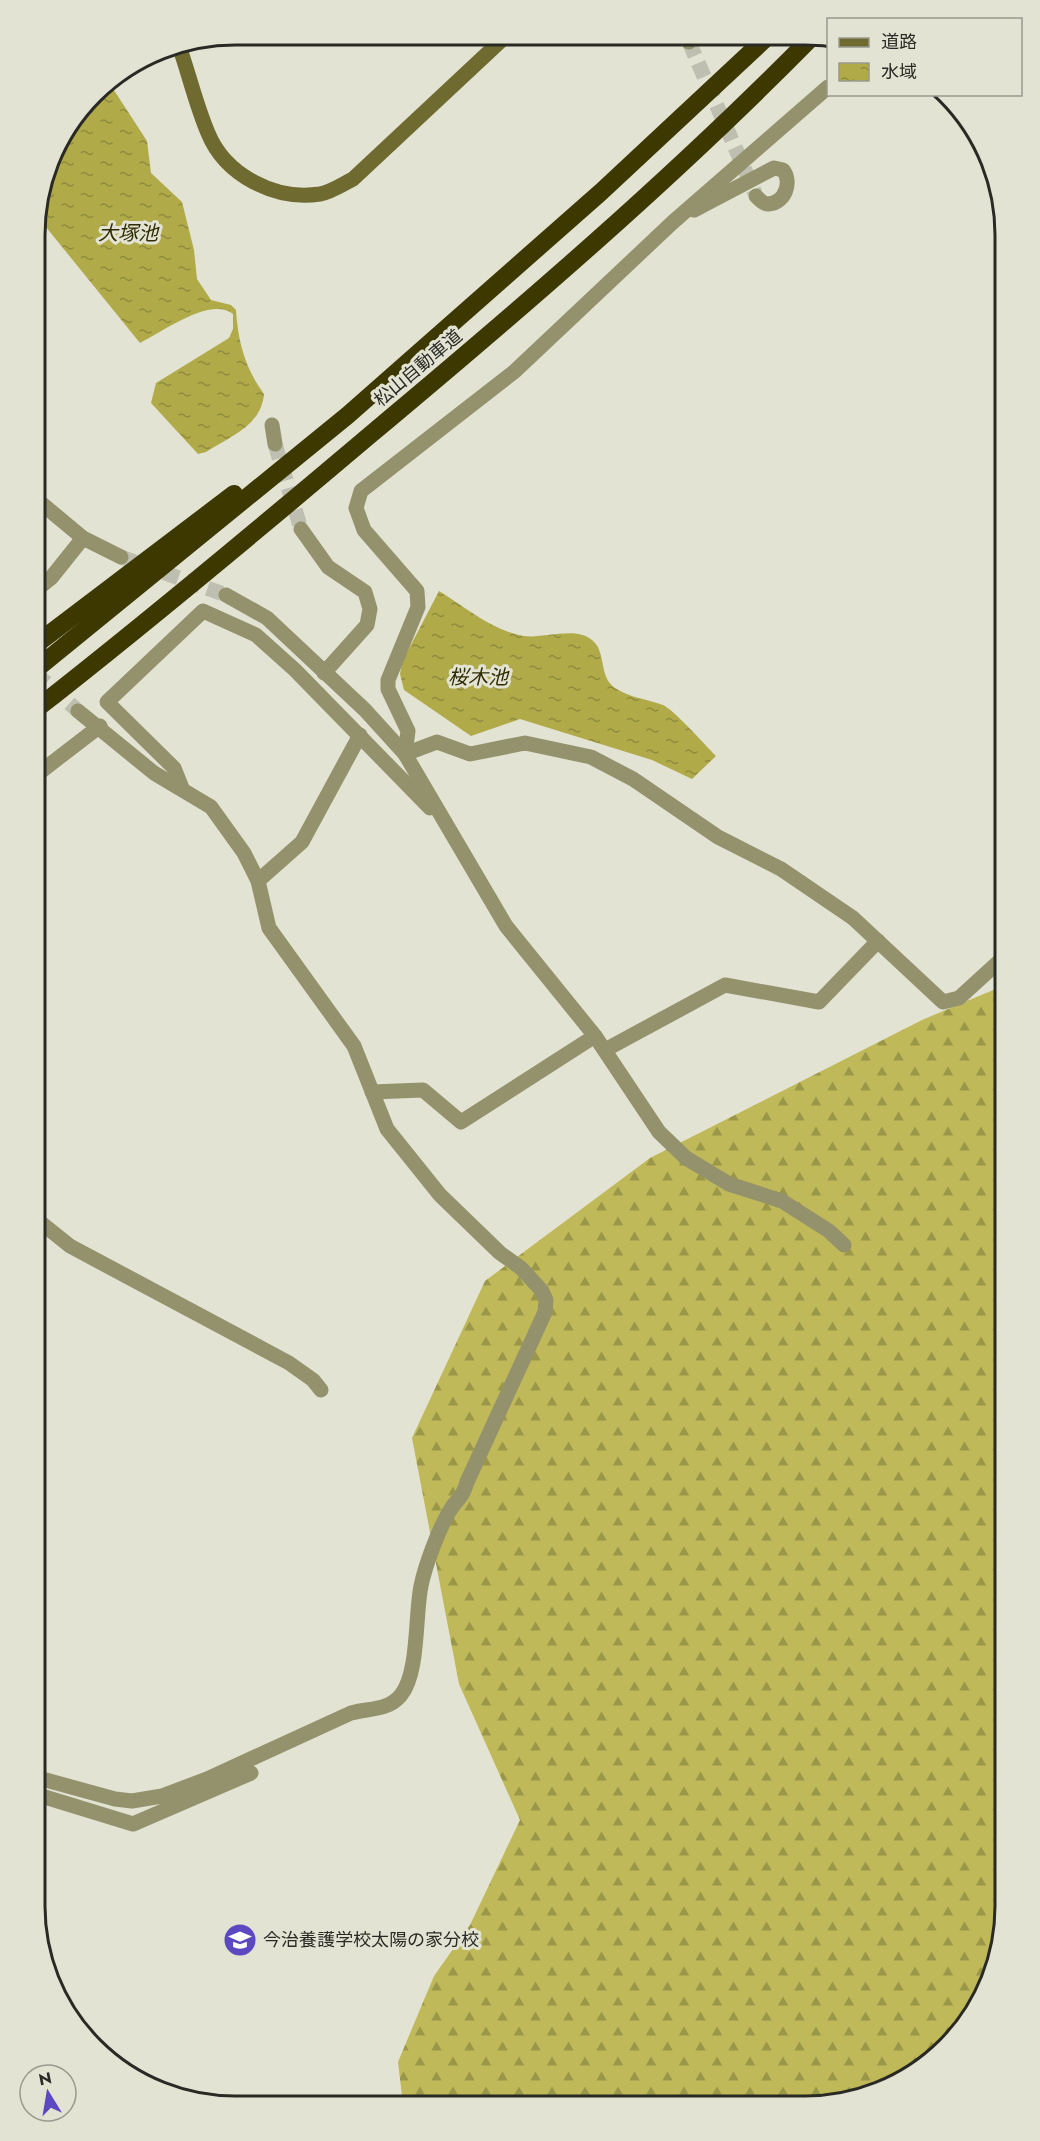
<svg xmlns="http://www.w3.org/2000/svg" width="1040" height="2141" font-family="Jost,'Noto Sans JP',sans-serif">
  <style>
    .forest { fill: url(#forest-firs) }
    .water { fill: url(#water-ripples) }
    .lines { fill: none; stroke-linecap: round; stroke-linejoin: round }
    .street-tunnel { stroke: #bebeb1; stroke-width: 15; stroke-dasharray: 15 8; stroke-linecap: butt }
    .street { stroke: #94926c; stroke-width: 15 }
    .secondary { stroke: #6f6b30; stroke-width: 15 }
    .highway { stroke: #3c3800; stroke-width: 18 }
    .labels { text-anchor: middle; stroke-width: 6; stroke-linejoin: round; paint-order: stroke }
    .street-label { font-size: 18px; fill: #2a2a25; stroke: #e3e3d4 }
    .poi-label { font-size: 18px; fill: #2a2a25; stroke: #e3e3d4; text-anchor: start }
    .water-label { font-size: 20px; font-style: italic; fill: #2f2c02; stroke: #e3e3d4 }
    .rim { fill: none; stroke: #2a2a25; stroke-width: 3 }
  </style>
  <defs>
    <pattern id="forest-firs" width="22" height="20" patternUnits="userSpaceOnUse" patternTransform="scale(1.5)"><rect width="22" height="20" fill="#bfb959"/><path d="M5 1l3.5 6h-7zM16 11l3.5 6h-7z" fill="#9b9749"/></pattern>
    <pattern id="water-ripples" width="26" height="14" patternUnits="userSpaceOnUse" patternTransform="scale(1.5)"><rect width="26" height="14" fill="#b0aa49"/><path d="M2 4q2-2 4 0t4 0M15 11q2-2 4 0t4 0" fill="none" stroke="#8f8b3d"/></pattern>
  </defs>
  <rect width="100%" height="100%" fill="#e3e3d4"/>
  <path class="forest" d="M1005 985V1919L995 1971 964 2028 917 2073 869 2096 805 2106 403 2105 398 2062 434 1976 470 1925 520 1820 459 1684 412 1438 485 1281 650 1158 922 1020Z"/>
  <g class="water">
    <path d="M108 81 147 141 151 173 182 202 194 250 197 279 211 300 231 305 236 310C238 342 245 368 264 394 261 426 231 436 206 452L198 454 151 403 156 383 229 338 233 329V314C211 296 162 332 140 343L37 216 55 146 103 84Z"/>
    <path d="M439 591C465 607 493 631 524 636 544 639 575 626 592 640 607 652 598 676 615 688 630 698 647 699 663 705 674 710 705 745 716 756L692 779 652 760 520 719 471 736 404 690 400 674 402 662Z"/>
  </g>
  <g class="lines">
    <g class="street-tunnel">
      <path d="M689 42 755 193"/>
      <path d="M275 444 301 529"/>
      <path d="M121 557 226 595"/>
      <path d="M35 673 78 711"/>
    </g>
    <g class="street">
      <path d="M689 37V42"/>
      <path d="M694 210 774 168 783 170C792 181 786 203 768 204 763 204 759 199 756 196"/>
      <path d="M272 425 275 444"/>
      <path d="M35 498 83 538 121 557"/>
      <path d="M301 529 328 567 365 592 370 609 367 625 324 673"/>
      <path d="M35 591 51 578 83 538"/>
      <path d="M226 595 267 618 365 710 405 754 506 926 595 1036 659 1132 686 1158 729 1184 782 1201 829 1231 844 1245"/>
      <path d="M405 754 408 731 388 689V680L418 607 417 591 364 530 356 508 361 491 515 371 673 222 828 87"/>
      <path d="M405 754 437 742 470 754 525 743 591 757 633 779 718 837 781 869 853 918 943 1002 959 998 1005 956"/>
      <path d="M35 776 100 726"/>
      <path d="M182 788 174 768 107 702 203 611 256 635 295 670 430 808"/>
      <path d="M258 881 302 842 360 735"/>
      <path d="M605 1050 725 985 819 1002 878 941"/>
      <path d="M372 1092 423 1090 461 1122 595 1036"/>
      <path d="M35 1218 70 1246 289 1363 313 1380 321 1390"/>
      <path d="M35 1777 115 1799 132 1801 162 1796 207 1779 351 1713C369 1708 388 1711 401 1695 419 1673 415 1615 421 1586 425 1566 438 1531 449 1512 456 1499 462 1500 467 1482L545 1312 546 1300 542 1291 521 1268 500 1253 440 1195 387 1129 354 1046 269 928 258 881 244 853 211 807 154 773 78 711"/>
      <path d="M35 1794 133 1824 251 1773"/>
    </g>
    <path class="secondary" d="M179 46C189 74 196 105 208 133 225 175 275 201 320 194 331 192 343 184 353 179L506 36"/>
    <g class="highway">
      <path d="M35 645 234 494"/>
      <path d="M35 670 348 415 601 192 766 38"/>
      <path d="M35 710C149 621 260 528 370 435 522 308 672 179 811 38"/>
    </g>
  </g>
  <defs>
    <g id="school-disc" transform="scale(1.725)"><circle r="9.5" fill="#5c48c0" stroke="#e3e3d4"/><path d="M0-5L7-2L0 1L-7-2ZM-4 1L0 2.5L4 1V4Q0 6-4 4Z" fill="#fff"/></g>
  </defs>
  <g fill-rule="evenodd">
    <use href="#school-disc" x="240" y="1940"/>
  </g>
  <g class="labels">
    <g class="street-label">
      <text transform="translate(418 368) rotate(-40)" y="6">松山自動車道</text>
    </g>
    <g class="poi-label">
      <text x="263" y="1946">今治養護学校太陽の家分校</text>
    </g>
    <g class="water-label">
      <text x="128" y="240">大塚池</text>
      <text x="478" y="684">桜木池</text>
    </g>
  </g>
  <path d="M0 0H1040V2141H0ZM235 45H805A190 190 0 0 1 995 235V1906A190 190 0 0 1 805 2096H235A190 190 0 0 1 45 1906V235A190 190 0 0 1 235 45Z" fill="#e3e3d4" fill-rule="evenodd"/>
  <path class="rim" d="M235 45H805A190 190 0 0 1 995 235V1906A190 190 0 0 1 805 2096H235A190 190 0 0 1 45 1906V235A190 190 0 0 1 235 45Z"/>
  <rect x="827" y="18" width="195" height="78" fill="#e3e3d4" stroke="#99998e" stroke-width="1.5"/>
  <rect x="839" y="38" width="30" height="9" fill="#6f6b30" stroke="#99998e" stroke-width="1.5"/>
  <text x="881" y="48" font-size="18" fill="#2a2a25">道路</text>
  <rect x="839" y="63" width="30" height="18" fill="url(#water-ripples)" stroke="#99998e" stroke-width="1.5"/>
  <text x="881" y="78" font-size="18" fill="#2a2a25">水域</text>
  <g transform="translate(48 2093) rotate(349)"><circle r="28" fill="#e3e3d4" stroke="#99998e" stroke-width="1.5"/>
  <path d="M0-4.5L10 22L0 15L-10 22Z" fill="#5c48c0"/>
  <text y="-9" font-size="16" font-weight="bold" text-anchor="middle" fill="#2a2a25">N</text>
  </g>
</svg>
